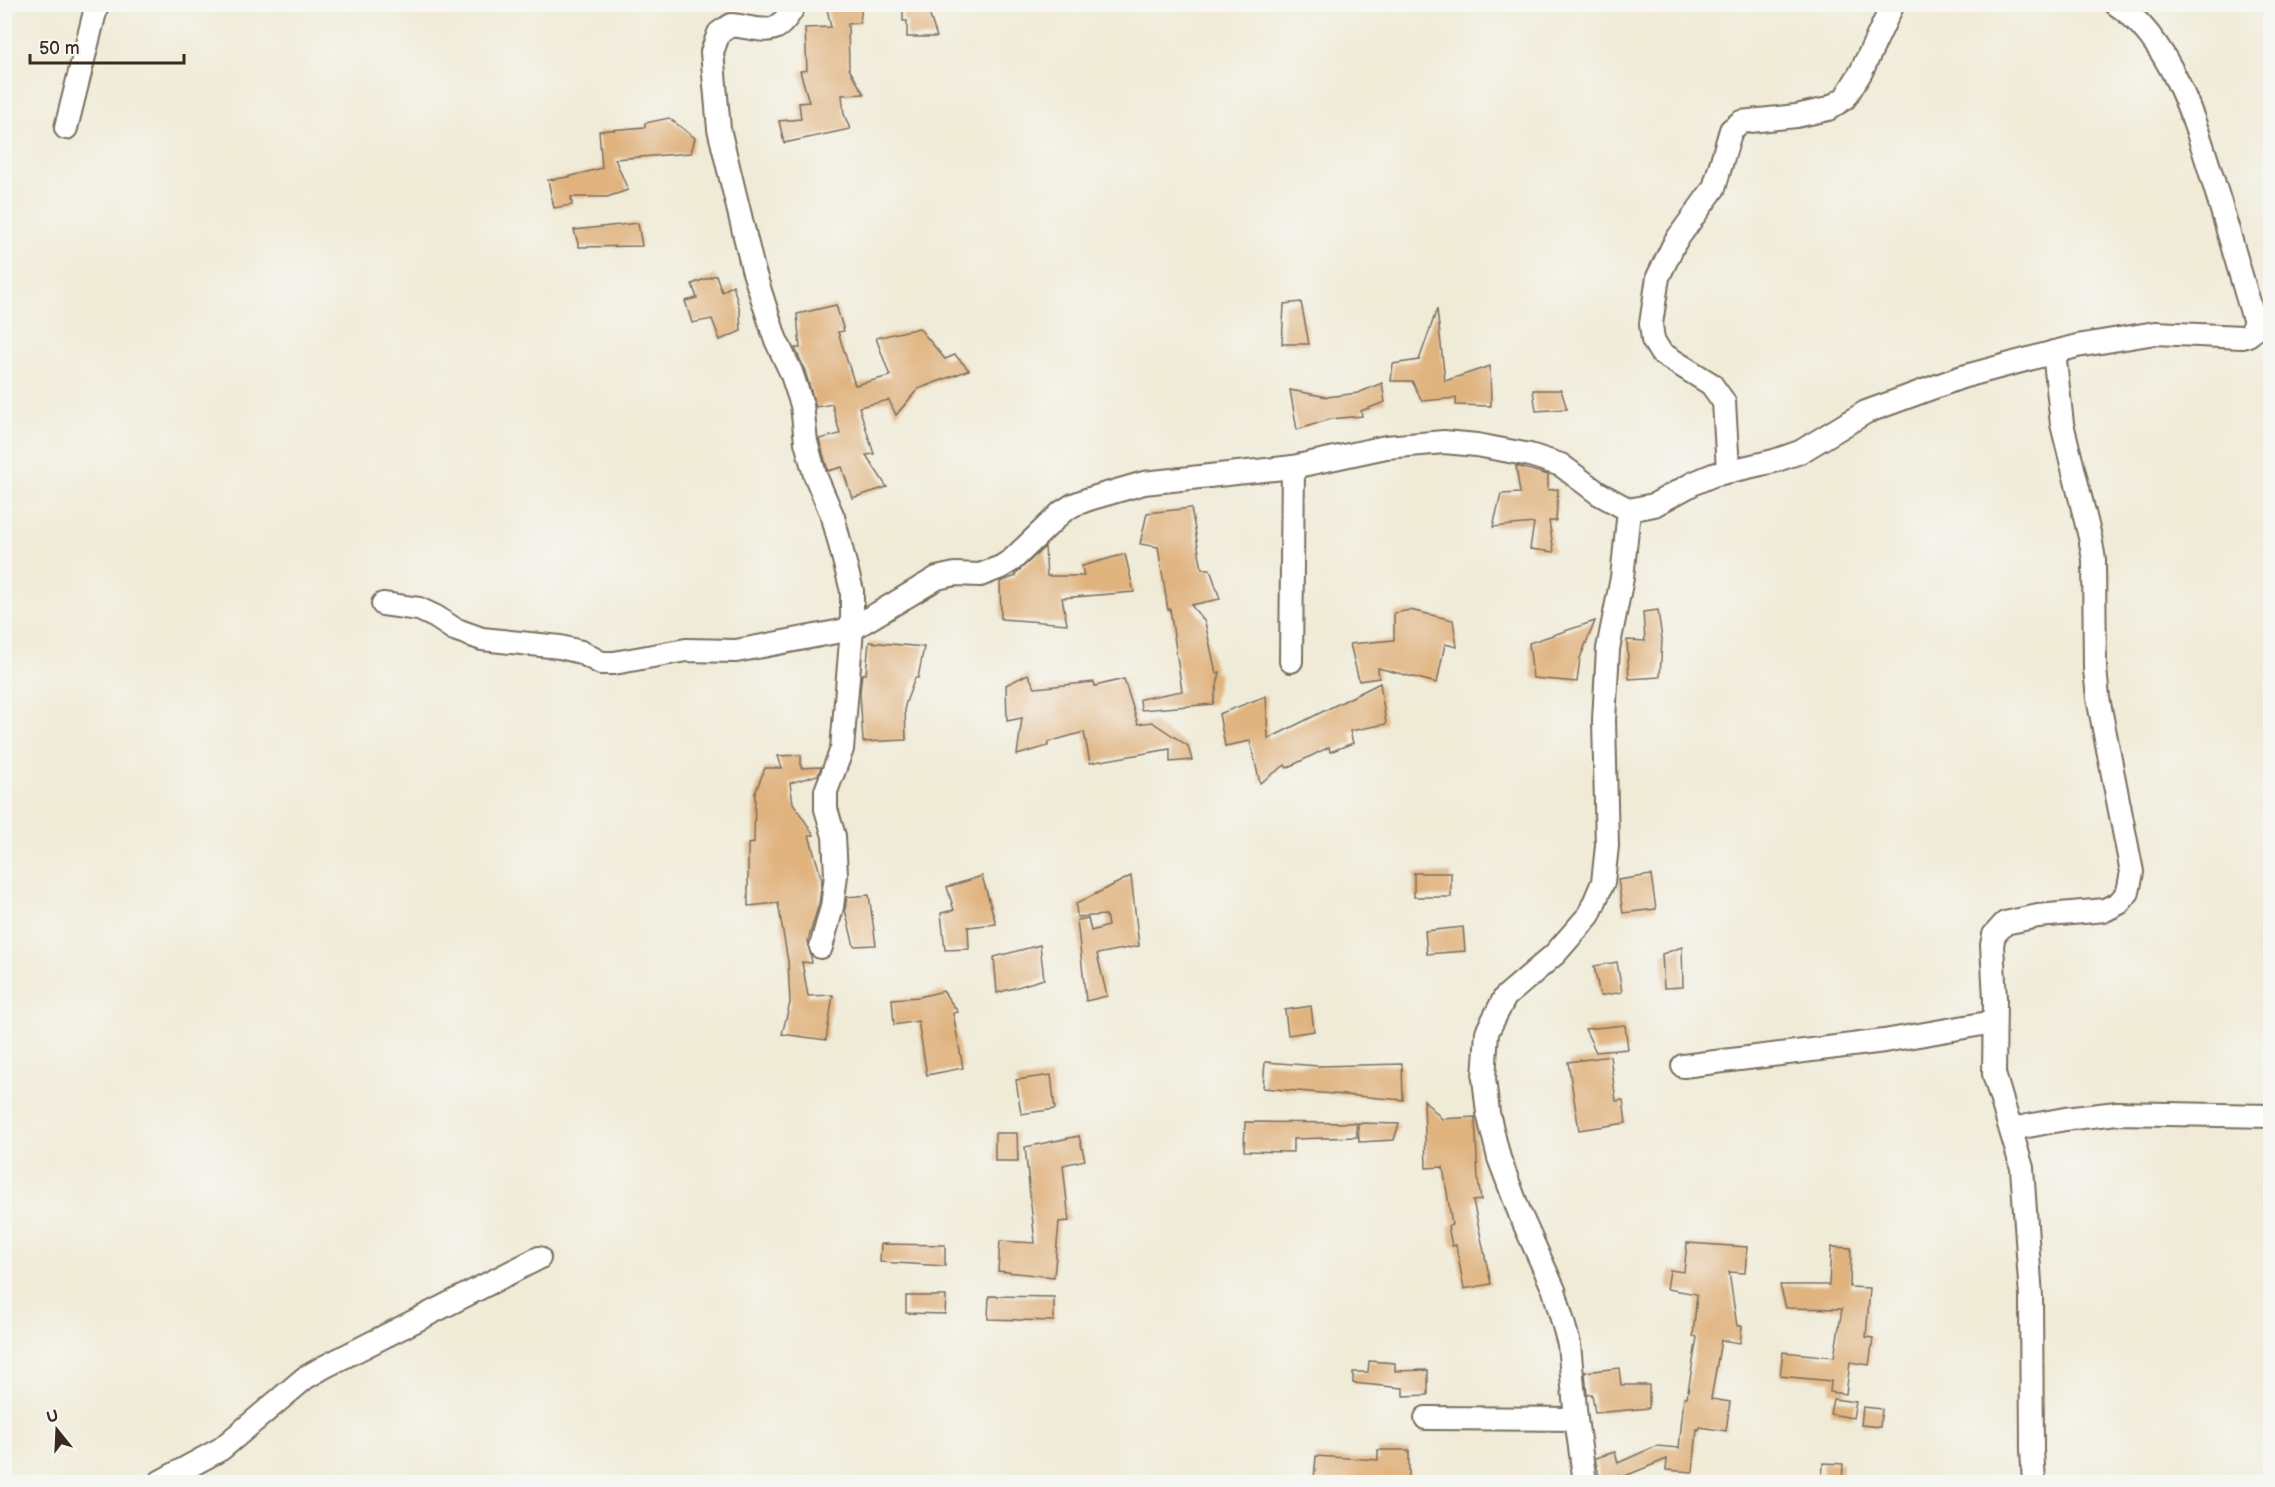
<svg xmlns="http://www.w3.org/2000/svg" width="2275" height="1487" font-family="'Balsamiq Sans',sans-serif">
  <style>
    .building { fill: #e0b37f }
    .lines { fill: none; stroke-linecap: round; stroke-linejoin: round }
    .minor-casing { stroke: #7a6e5f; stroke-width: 26 }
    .minor { stroke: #fff; stroke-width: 22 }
  </style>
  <rect width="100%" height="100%" fill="#f6f6f2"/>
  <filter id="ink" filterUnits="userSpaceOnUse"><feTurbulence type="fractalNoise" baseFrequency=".0167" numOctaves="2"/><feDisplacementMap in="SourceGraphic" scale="12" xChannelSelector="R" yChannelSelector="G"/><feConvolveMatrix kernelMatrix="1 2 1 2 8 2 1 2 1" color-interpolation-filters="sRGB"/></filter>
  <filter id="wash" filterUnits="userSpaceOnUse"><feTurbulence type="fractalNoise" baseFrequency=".008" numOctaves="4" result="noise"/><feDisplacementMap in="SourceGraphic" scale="24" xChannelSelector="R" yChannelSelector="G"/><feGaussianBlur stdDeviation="1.35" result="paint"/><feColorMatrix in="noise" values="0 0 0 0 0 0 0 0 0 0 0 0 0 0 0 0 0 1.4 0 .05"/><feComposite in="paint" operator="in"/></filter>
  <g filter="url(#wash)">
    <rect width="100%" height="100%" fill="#f0ebd7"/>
    <g id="blocks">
      <g class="building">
        <path d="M826 4H862L860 23 848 24 849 69 864 94 842 95 844 114 850 129 784 143 779 121 801 119 799 103 809 102 800 71 807 70 805 28 831 27Z"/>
        <path d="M903 4H926L937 37H907V21H903Z"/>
        <path d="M669 118 695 138 691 153 615 159 628 190 607 197H571L572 205 554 208 548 180 568 177 602 168 599 131 645 127V123Z"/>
        <path d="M638 223 642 246 579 247 574 230Z"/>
        <path d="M716 275 722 292 733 285 740 311 741 331 720 340 712 319 692 323 685 301 697 298 692 284Z"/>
        <path d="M1301 302 1309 344H1282L1284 304Z"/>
        <path d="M836 305 844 331 838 332 855 385 890 376 876 338 919 328 945 359 955 355 969 370 918 389 896 415 889 400 859 407 874 454 866 455 887 487 852 498 842 467 828 471 819 439 840 434 832 404 816 407 804 368 795 348H800L797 314Z"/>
        <path d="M1437 309 1445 381 1490 366 1491 406 1456 405V398L1422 401 1412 381H1391L1393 364 1419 360Z"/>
        <path d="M1382 383 1385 402 1361 411 1362 416 1330 419 1297 430 1290 390 1327 397 1358 393Z"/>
        <path d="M1533 390H1561L1567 409 1536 411Z"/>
        <path d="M1516 466 1548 475V490L1558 489 1556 521H1549L1554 552 1530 549 1534 523 1493 527 1501 494 1520 493Z"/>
        <path d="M1191 508 1202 569H1210L1220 599 1191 605 1205 622 1216 673 1220 672 1213 704 1141 710 1140 699 1182 691 1170 609 1168 610 1158 547 1140 544 1147 513Z"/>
        <path d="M1045 547 1047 576H1084L1082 566 1125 554 1134 592 1062 598 1067 624 1001 619 1000 582 1016 576 1015 574Z"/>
        <path d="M1410 610 1453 620 1457 647 1445 644 1437 683 1378 668 1379 678 1359 681 1350 644 1394 640V613Z"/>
        <path d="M1658 610 1662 639 1660 677 1629 679 1627 640 1645 641 1643 612Z"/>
        <path d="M1595 621 1580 658 1577 682 1533 678 1529 643Z"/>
        <path d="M869 642 924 647 918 678H915L905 705 906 740 863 742 860 692 862 674H866Z"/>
        <path d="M1028 674 1035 688 1094 682 1095 686 1124 679 1138 724 1152 722 1188 746 1192 760 1170 762V749L1090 763 1084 732 1048 742V746L1017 755 1022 718 1007 721 1006 685Z"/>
        <path d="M1380 683 1386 724 1350 731 1353 743 1330 752 1329 747 1287 768 1285 765 1260 783 1250 741 1225 746 1219 714 1266 696 1268 739Z"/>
        <path d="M801 755V768L821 767 818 775 790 783 793 803 814 835H809L822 880 819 904 808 940 812 963 802 962 808 996 833 995 826 1040 782 1034 790 1003 788 961 778 903 748 906V844L754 843 755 793 765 768H782L778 756Z"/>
        <rect x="1414" y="873" width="37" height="24"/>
        <path d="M1651 875 1656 909 1623 913 1618 880Z"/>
        <path d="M982 876 996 924 968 927 969 949 945 950 941 913 954 910 947 887Z"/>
        <path d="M1131 876 1139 946 1097 954 1107 996 1086 1001 1077 920 1088 918 1091 931 1108 926 1106 915 1077 917 1076 904Z"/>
        <path d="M869 895 876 945 854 946 845 910 847 897Z"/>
        <path d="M1463 927 1465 951 1427 954 1425 931Z"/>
        <path d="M1040 945 1044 979 997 993 994 957Z"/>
        <path d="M1682 947 1683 987 1664 988 1662 954Z"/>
        <path d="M1617 962 1622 992 1600 996 1594 966Z"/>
        <path d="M943 991 958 1012 953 1013 963 1068 927 1075 918 1021 894 1025 892 999 919 997Z"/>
        <path d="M1311 1006 1314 1031 1288 1035 1285 1010Z"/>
        <path d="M1625 1025 1628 1049 1596 1052 1585 1029Z"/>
        <path d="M1610 1056 1616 1101 1623 1100 1626 1123 1579 1130 1568 1062Z"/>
        <path d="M1265 1062 1319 1066 1402 1064 1403 1100 1263 1088Z"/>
        <path d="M1051 1075 1055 1109 1021 1114 1016 1080Z"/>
        <path d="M1424 1100 1442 1119 1475 1117 1478 1179 1481 1200 1473 1201 1491 1284 1464 1289 1456 1245 1452 1246 1448 1226 1452 1225 1443 1167 1426 1168Z"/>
        <path d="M1245 1122 1356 1123 1357 1137 1293 1139V1152L1244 1151Z"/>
        <path d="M1358 1123 1399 1124 1394 1140 1359 1142Z"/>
        <path d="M995 1133H1017L1018 1161H995Z"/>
        <path d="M1079 1136 1085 1160 1063 1165 1069 1221 1059 1222 1054 1277 998 1271 1000 1241 1035 1243 1025 1147Z"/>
        <path d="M1687 1243 1747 1247 1745 1273 1729 1272 1737 1326H1742L1740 1343 1721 1340 1711 1399 1730 1402 1726 1431 1700 1427 1699 1430 1697 1429 1693 1472 1666 1470 1667 1459 1620 1478 1618 1475 1600 1480 1595 1458 1615 1452 1618 1463 1656 1446 1679 1448 1684 1397H1687L1697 1337 1693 1336 1697 1294 1667 1289 1670 1270 1684 1272Z"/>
        <path d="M881 1244 945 1245V1266L880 1262Z"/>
        <path d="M1831 1247 1851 1248 1850 1287 1870 1288 1866 1337 1873 1338 1869 1365 1850 1362 1846 1394 1830 1392 1831 1381 1780 1376 1783 1352 1834 1357 1842 1309 1786 1308 1780 1285H1829Z"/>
        <path d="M906 1296H946L945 1314 906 1313Z"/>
        <path d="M989 1296 1054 1297V1321L988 1319Z"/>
        <path d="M1369 1361 1395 1363V1371L1428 1370V1395L1403 1396V1388L1353 1383V1372H1368Z"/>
        <path d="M1619 1368 1621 1385H1649V1408L1595 1413 1592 1394 1587 1395 1585 1372Z"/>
        <path d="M1833 1399 1856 1402 1853 1418 1830 1414Z"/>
        <path d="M1863 1407 1882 1409 1880 1427 1861 1425Z"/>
        <path d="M1378 1450H1409V1482H1349L1314 1480 1316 1456 1378 1460Z"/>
        <path d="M1823 1463 1843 1464 1842 1482H1822Z"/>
      </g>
    </g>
  </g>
  <g filter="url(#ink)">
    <use href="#blocks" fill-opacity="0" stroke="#7a6e5f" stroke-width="1.5"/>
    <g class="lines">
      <g class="minor-casing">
        <g id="minor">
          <path d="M795 4C776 40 767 29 731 25L719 33 712 52 719 129 753 269 775 338 791 372 802 405 806 442 815 475 833 517 852 591V629L842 749 826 791V809L834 836 836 875 832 907 821 947"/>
          <path d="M66 128 97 4"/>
          <path d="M1728 470 1724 402 1711 384 1661 353 1653 340 1651 324 1658 277 1675 242 1714 188 1731 130 1741 122 1796 116 1828 109 1845 98 1861 72 1893 4"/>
          <path d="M383 604 419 609 436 617 454 629 482 639 560 647 581 652 601 663H614L686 650 736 651 852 629 937 578 955 574 980 575 1001 567 1012 560 1062 512 1073 505 1089 499 1144 483 1293 467 1386 447 1444 442 1477 445 1530 455 1561 465 1598 493 1629 510 1654 505 1694 483 1713 475 1774 461 1800 452 1866 412 1962 377 2077 346 2155 333 2242 337C2253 335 2254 330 2254 319 2242 280 2231 240 2219 200 2199 136 2176 43 2116 4"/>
          <path d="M1291 661 1293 467"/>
          <path d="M1683 1066 1884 1041 1994 1022"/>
          <path d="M2012 1129 2065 1119 2117 1113 2270 1116"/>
          <path d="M1426 1418 1576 1419"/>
          <path d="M160 1482 221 1449 305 1378 324 1367 539 1258"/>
          <path d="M1585 1482 1576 1419 1569 1344 1554 1290 1520 1214 1499 1158 1488 1113 1484 1078 1487 1032 1505 997 1555 954 1589 915 1603 882 1607 846 1604 720 1608 649 1622 578 1629 510"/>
          <path d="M2034 1482 2032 1450 2031 1297 2022 1168 1994 1074 1995 999 1992 945 1994 935 2005 923 2038 916 2105 910 2119 903 2128 892 2132 872 2098 698 2095 669 2094 560 2090 537 2062 424 2054 352"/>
        </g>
      </g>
      <use href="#minor" class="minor"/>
    </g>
  </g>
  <rect width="2275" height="1487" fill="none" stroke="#f6f6f2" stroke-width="24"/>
  <g transform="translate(57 1430) rotate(342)" stroke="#f6f6f2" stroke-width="4.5" paint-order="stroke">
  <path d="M0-4.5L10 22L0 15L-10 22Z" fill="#3b2a1e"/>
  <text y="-9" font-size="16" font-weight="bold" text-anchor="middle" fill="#3b2a1e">U</text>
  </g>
  <path d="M30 54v9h154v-9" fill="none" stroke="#3b2a1e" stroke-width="3"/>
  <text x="39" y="54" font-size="18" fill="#3b2a1e" stroke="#f6f6f2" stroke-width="4.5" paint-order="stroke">50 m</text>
</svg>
